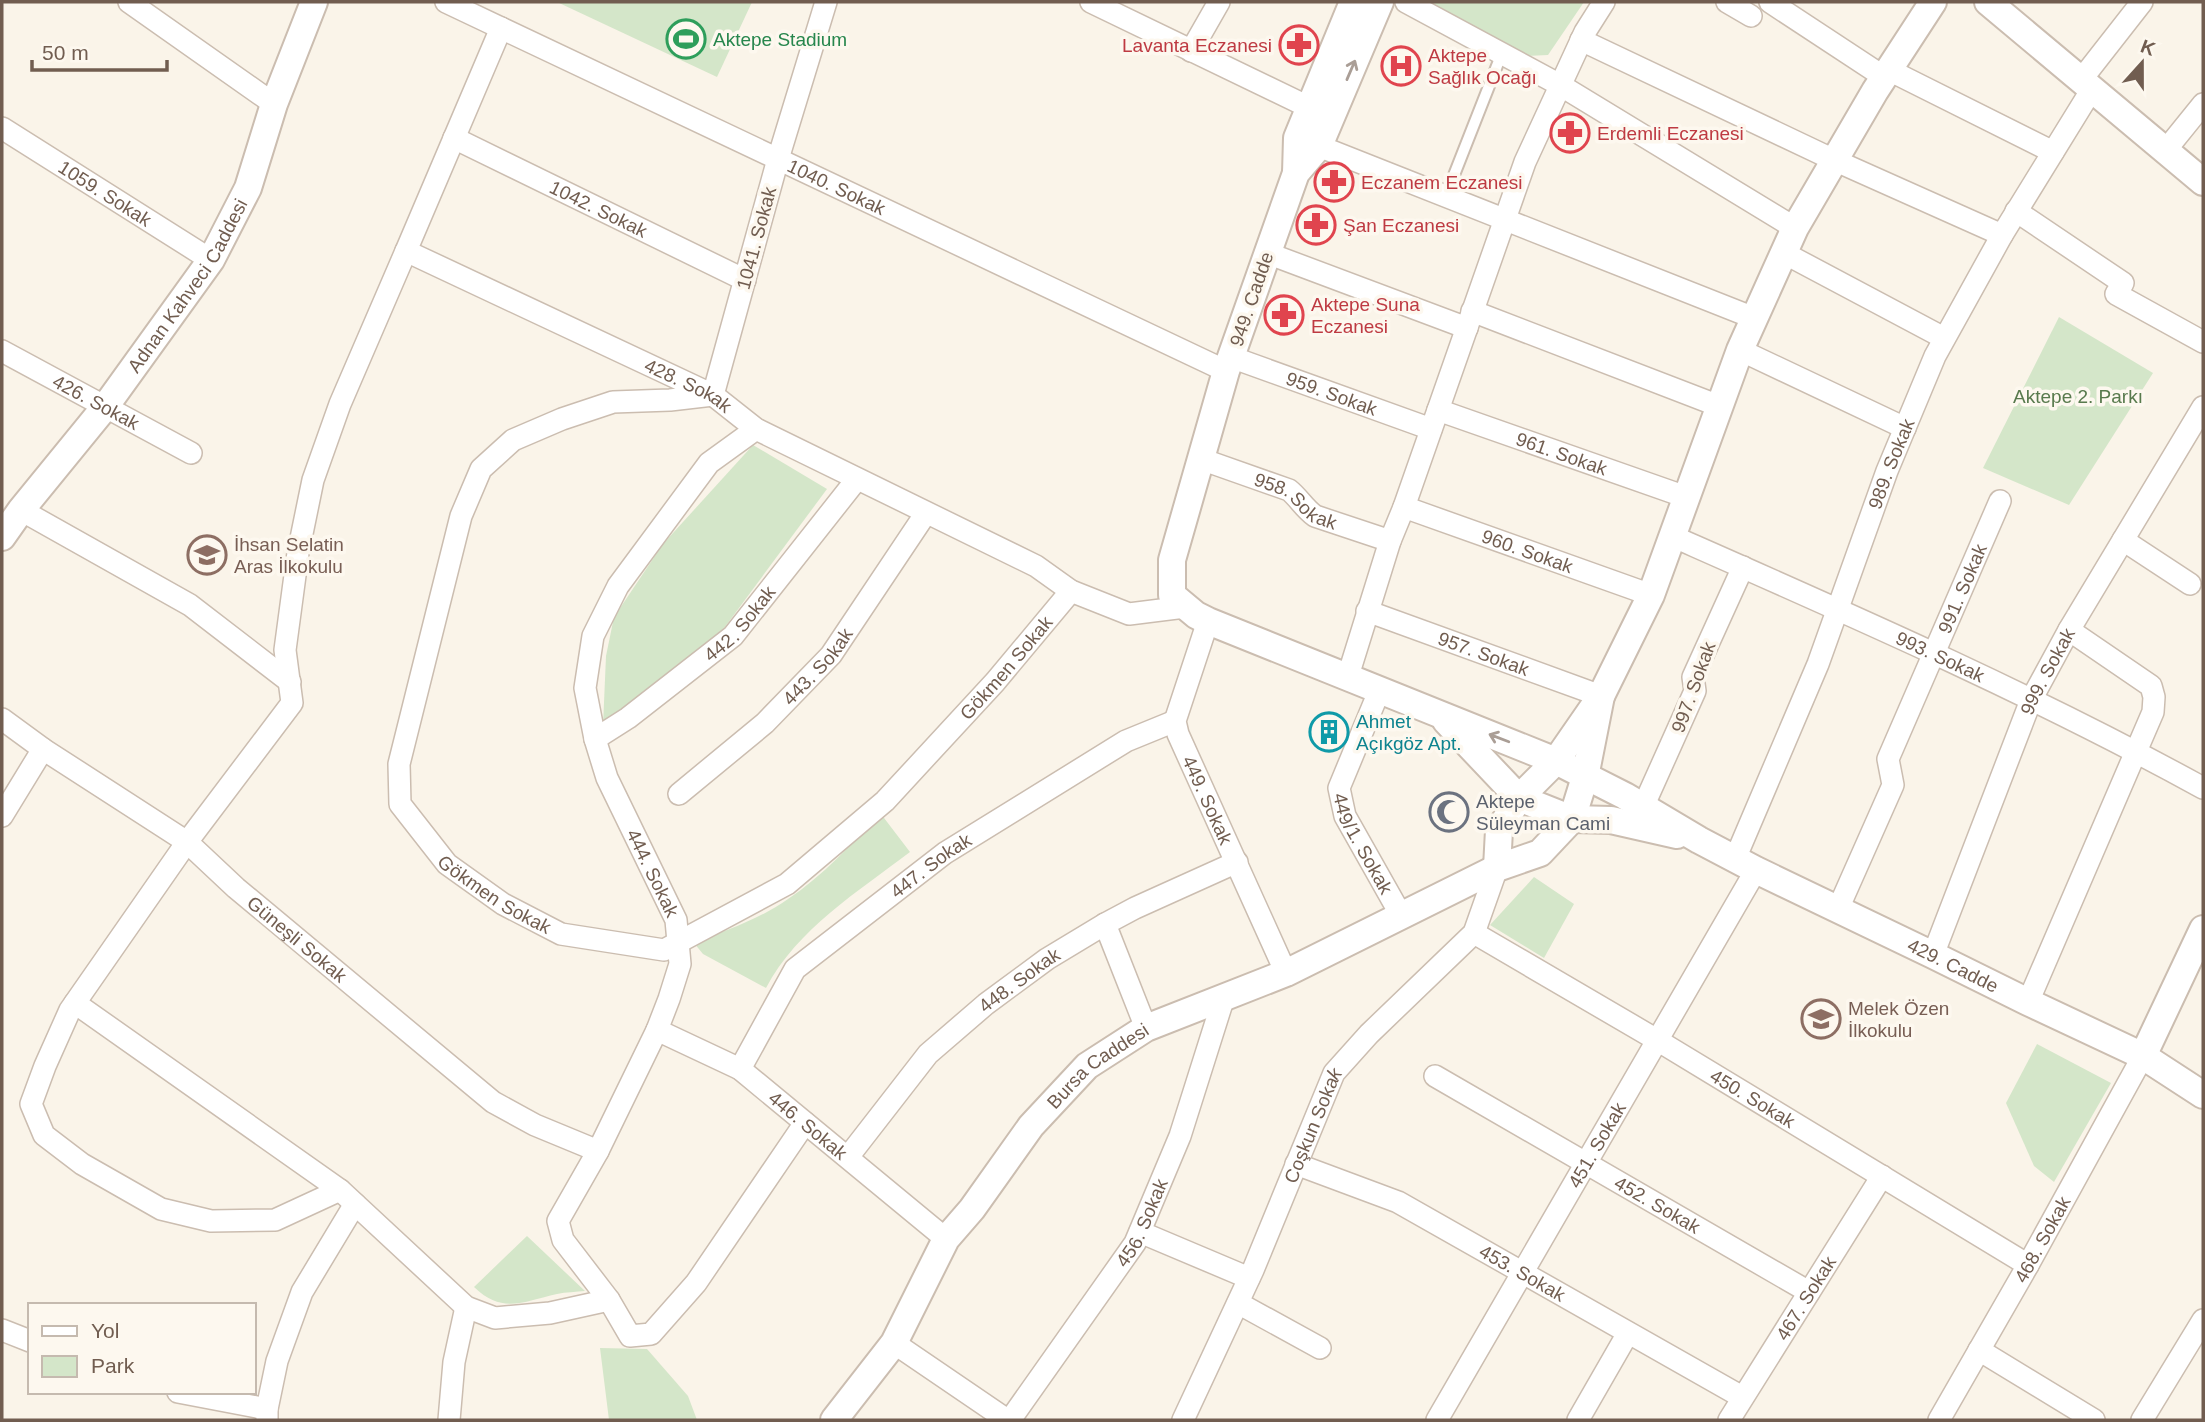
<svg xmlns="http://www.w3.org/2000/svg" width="2205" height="1422" font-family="Arial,sans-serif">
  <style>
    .green { fill: #d4e6c9 }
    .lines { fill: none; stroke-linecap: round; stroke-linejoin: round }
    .service-casing { stroke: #cbbdb0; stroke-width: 14 }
    .minor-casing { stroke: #cbbdb0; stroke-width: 24 }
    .tertiary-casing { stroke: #cbbdb0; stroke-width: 30 }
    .service { stroke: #fff; stroke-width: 10 }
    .minor { stroke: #fff; stroke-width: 21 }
    .tertiary { stroke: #fff; stroke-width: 26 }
    .oneway { stroke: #aa9e96 }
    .labels { text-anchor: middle; stroke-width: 7; stroke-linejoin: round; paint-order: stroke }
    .leisure-label { font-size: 19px; fill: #27864d; stroke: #fdf8ef; text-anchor: start }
    .health-label { font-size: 19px; fill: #be3a42; stroke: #fdf8ef; text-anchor: start }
    .street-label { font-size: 19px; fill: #715d50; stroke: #fdf8ef }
    .park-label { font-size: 19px; fill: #587a4d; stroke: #fdf8ef }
    .education-label { font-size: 19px; fill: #785e54; stroke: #fdf8ef; text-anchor: start }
    .culture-label { font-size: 19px; fill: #0d838f; stroke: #fdf8ef; text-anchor: start }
    .worship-label { font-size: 19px; fill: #5b616d; stroke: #fdf8ef; text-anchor: start }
  </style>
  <rect width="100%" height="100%" fill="#faf4e9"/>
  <g class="green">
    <path d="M557 2H752L717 77Z"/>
    <path d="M1426 2H1584L1548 55 1526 56Z"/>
    <path d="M2059 317 2153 373 2069 505 1983 468Z"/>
    <path d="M753 445 827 489 716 639 603 726 606 656 614 617 663 544Z"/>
    <path d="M881 814 910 852C859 891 797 929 766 988L703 954 694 943C725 931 760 919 788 899 823 876 852 843 881 814Z"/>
    <path d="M1534 877 1574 904 1544 958 1490 925Z"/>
    <path d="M2037 1044 2111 1083 2054 1182 2034 1166 2006 1103Z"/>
    <path d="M527 1236 585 1291C576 1292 566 1292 557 1294 524 1301 503 1315 474 1287Z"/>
    <path d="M600 1348 647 1349 688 1396 697 1420H609Z"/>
  </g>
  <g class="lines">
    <g class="service-casing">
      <path id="service" d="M1445 198 1502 53"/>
    </g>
    <g class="minor-casing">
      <g id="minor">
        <path d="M129 2 274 104"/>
        <path id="s1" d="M446 2 1226 371"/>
        <path id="s2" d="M826 2 778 159 713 395 670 400 613 402 562 419 513 440 481 469 461 516 399 764 400 804 447 864 503 904 561 934 664 950 787 884 885 801 995 682 1071 591"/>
        <path d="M1091 2 1323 114"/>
        <path d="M1406 2 1560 85 1795 228"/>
        <path d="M1727 2 1751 16"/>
        <path d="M1770 2 1884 77"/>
        <path id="s3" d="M501 28 406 251 713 395 756 429 1036 566 1071 591 1129 614 1185 607"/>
        <path d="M1581 40 1834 160 2002 235"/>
        <path d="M1191 51 1219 2"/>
        <path d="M1889 70 2053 152"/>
        <path d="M2081 80 2142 2"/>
        <path id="s4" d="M2 128 211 260"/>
        <path id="s5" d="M454 138 745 280"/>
        <path d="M1306 141 1754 318"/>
        <path d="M2165 151 2203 104"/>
        <path d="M2016 211 2123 283 2116 294 2203 342"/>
        <path d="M1267 253 1467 328"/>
        <path d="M1784 253 1944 338"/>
        <path d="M1472 311 1719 406"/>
        <path d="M1740 350 1905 428"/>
        <path id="s6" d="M2 351 191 453"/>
        <path id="s7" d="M1231 357 1431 429"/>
        <path id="s8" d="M1438 410 1686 497"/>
        <path id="s9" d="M756 429 709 463 618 586 593 636 585 688 595 739 607 778 676 920 680 964 669 999 657 1030 598 1151 558 1221 563 1240 609 1300 630 1336 651 1334 696 1283 805 1123"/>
        <path id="s10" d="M1201 459 1289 490C1299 498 1304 508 1315 516L1390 541"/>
        <path id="s11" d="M1404 507 1651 595"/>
        <path d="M21 510 190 605 290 682"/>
        <path id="s12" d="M1672 536C1851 615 2032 694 2203 788"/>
        <path d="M2123 540 2190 584"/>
        <path id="s13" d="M1367 611 1601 696"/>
        <path id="s14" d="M1208 621 1175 721 1178 734 1286 973"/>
        <path d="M1348 676 1390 541 1404 507 1525 162 1585 32 1604 2"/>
        <path id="s15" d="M1380 689 1339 788 1345 816 1402 917"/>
        <path id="s16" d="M2 719 43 749 187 842 236 888 493 1102 535 1125 598 1151"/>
        <path id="s17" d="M595 739 628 718 733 636 857 479"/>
        <path id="s18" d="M679 794 765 723 831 655 926 513"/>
        <path d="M1643 807 1695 691 1693 677 1743 567"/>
        <path d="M2 816 43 749"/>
        <path id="s19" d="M1735 859 1818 664 1887 471 1935 356 2002 235 2092 89"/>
        <path id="s20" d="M1838 909 1893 785 1888 759 2000 501"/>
        <path d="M1105 924 1146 1028"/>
        <path id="s21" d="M1474 933 1657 1040 2028 1265"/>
        <path id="s22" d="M1933 955 2031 700 2069 630 2203 407"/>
        <path d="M2028 1002 2153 712 2154 697 2151 686 2069 630"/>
        <path d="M75 1003 340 1190 466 1307 495 1318 550 1313 609 1300"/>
        <path id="s23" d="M657 1030 740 1069 946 1239"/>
        <path id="s24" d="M740 1069 795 969 945 853 1126 741 1175 721"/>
        <path id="s25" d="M1435 1076 1809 1292"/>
        <path id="s26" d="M848 1157 928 1054 986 1004 1047 959 1105 924 1135 908 1237 862"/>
        <path id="s27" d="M1296 1164 1398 1202 1742 1397"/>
        <path d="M340 1190 275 1220 211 1221 161 1209 82 1164 44 1135 31 1104 45 1066 70 1010 187 842 292 703 285 650 298 553 313 480 340 404 406 251"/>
        <path d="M1140 1232 1249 1278"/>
        <path d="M1238 1303 1320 1348"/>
        <path d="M2 1330 30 1341"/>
        <path d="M894 1343 1007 1420"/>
        <path d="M1979 1350 2094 1420"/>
        <path d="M178 1392 267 1409"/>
        <path d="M267 1420V1409L277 1361 302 1292 355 1204"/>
        <path d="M449 1420 454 1362 466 1307"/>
        <path id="s28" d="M1010 1420 1135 1243 1180 1136 1223 1000"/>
        <path id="s29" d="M1183 1420 1253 1270 1334 1073 1369 1034 1474 933 1497 868"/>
        <path id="s30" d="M1437 1420 1756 870"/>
        <path d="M1578 1420 1628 1333"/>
        <path id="s31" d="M1729 1420 1882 1176"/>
        <path id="s32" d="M1939 1420 2028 1265 2143 1056"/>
        <path d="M2142 1420 2203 1320"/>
      </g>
    </g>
    <g class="tertiary-casing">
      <g id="tertiary">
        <path id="s33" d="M1380 2 1319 146 1296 173 1226 371 1172 560V595L1196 615 1208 621 1556 761 1625 796 1699 840 1756 870 1933 955 2028 1002 2143 1056 2203 1095"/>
        <path d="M1988 2 2203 182"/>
        <path d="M1296 173 1297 138 1353 2"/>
        <path id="s34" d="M2 537 21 510 105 407 211 260 248 188 274 104 314 2"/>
        <path d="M1446 721 1519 798 1572 819 1611 820 1677 835"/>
        <path d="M1497 868 1499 830 1519 798 1556 761 1601 696 1651 595 1740 350 1795 228 1875 91 1933 2"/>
        <path d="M2143 1056 2203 929"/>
        <path id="s35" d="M834 1420 894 1343 946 1239 972 1209 1031 1126 1087 1066 1146 1028 1286 973 1497 868 1540 853 1572 819 1585 777 1601 696"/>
      </g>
    </g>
    <use href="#service" class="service"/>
    <use href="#minor" class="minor"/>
    <use href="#tertiary" class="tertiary"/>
  </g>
  <defs><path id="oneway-shaft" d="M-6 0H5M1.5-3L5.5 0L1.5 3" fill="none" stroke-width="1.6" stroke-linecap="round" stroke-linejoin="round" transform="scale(1.75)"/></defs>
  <g class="oneway">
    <use href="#oneway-shaft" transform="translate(1351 70) rotate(-67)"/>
    <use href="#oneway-shaft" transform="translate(1499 738) rotate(-159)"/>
  </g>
  <defs>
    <g id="stadium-ring" transform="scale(2.0125)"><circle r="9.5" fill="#fdf8ef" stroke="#2e9e5b" stroke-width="1.5"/><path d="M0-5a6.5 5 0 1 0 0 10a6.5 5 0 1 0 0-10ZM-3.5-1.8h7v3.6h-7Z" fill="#2e9e5b"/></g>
    <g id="pharmacy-ring" transform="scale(2.0125)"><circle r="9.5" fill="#fdf8ef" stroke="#e0444e" stroke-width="1.5"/><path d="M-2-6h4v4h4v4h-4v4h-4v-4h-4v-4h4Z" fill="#e0444e"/></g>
    <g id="hospital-ring" transform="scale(2.0125)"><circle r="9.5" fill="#fdf8ef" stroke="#e0444e" stroke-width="1.5"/><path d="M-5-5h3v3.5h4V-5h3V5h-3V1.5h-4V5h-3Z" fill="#e0444e"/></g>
    <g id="school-ring" transform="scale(2.0125)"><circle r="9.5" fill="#fdf8ef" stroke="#8d6e63" stroke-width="1.5"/><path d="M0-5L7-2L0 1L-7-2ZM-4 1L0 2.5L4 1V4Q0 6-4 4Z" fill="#8d6e63"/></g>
    <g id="building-ring" transform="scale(2.0125)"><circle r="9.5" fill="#fdf8ef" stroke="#0f9aa8" stroke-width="1.5"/><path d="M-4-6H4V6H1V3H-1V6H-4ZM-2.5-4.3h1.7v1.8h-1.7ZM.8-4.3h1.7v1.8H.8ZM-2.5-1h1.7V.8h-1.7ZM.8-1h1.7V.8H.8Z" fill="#0f9aa8"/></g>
    <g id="mosque-ring" transform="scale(2.0125)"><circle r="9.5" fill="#fdf8ef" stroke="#6b7280" stroke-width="1.5"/><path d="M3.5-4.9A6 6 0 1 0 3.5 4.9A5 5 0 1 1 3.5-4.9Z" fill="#6b7280"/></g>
  </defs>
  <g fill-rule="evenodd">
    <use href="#stadium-ring" x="686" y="39"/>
    <use href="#pharmacy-ring" x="1299" y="45"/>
    <use href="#hospital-ring" x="1401" y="66"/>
    <use href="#pharmacy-ring" x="1570" y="133"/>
    <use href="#pharmacy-ring" x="1334" y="182"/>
    <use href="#pharmacy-ring" x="1316" y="225"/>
    <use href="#pharmacy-ring" x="1284" y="315"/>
    <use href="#school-ring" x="207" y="555"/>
    <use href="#building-ring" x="1329" y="732"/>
    <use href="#mosque-ring" x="1449" y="812"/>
    <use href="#school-ring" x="1821" y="1019"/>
  </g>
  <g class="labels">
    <g class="leisure-label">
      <text x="713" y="46">Aktepe Stadium</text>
    </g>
    <g class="health-label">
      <text x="1272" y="52" text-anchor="end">Lavanta Eczanesi</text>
      <text x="1428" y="62">Aktepe<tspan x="1428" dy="22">Sağlık Ocağı</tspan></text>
      <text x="1597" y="140">Erdemli Eczanesi</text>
      <text x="1361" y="189">Eczanem Eczanesi</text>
      <text x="1343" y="232">Şan Eczanesi</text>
      <text x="1311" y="311">Aktepe Suna<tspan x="1311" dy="22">Eczanesi</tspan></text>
    </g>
    <g class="street-label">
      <text dy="7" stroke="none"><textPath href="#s1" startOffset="432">1040. Sokak</textPath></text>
      <text dy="7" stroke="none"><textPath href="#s4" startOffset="122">1059. Sokak</textPath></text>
      <text dy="7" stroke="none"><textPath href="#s5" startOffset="161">1042. Sokak</textPath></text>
      <text transform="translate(756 238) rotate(-75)" y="7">1041. Sokak</text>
      <text dy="7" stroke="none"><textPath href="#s34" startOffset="313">Adnan Kahveci Caddesi</textPath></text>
      <text transform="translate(1251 299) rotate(-71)" y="7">949. Cadde</text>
      <text dy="7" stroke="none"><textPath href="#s3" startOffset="555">428. Sokak</textPath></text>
      <text dy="7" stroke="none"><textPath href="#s7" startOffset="107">959. Sokak</textPath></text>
      <text dy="7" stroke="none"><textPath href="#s6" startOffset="107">426. Sokak</textPath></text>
      <text dy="7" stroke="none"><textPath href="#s8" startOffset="131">961. Sokak</textPath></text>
      <text dy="7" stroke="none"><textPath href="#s19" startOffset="425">989. Sokak</textPath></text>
      <text dy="7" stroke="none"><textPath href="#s10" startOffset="105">958. Sokak</textPath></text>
      <text dy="7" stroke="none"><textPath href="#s11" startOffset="131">960. Sokak</textPath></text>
      <text dy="7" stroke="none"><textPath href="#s20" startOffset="348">991. Sokak</textPath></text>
      <text dy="7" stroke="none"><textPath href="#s17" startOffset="186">442. Sokak</textPath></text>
      <text dy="7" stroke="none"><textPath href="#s13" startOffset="124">957. Sokak</textPath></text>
      <text dy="7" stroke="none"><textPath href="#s12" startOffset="294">993. Sokak</textPath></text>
      <text dy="7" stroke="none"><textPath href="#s18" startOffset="189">443. Sokak</textPath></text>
      <text dy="7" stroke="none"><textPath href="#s2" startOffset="1769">Gökmen Sokak</textPath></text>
      <text dy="7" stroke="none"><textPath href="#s22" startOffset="306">999. Sokak</textPath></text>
      <text transform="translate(1693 687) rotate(-70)" y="7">997. Sokak</text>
      <text dy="7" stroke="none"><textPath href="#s14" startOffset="191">449. Sokak</textPath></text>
      <text dy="7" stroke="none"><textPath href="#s15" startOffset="168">449/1. Sokak</textPath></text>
      <text dy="7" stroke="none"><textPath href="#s24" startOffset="285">447. Sokak</textPath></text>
      <text dy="7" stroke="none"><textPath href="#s9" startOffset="518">444. Sokak</textPath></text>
      <text dy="7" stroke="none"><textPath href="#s2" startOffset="1139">Gökmen Sokak</textPath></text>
      <text dy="7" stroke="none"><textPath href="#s16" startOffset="369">Güneşli Sokak</textPath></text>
      <text dy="7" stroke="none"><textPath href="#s33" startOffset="1500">429. Cadde</textPath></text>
      <text dy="7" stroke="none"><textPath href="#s26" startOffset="248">448. Sokak</textPath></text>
      <text dy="7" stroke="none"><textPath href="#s35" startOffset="446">Bursa Caddesi</textPath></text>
      <text dy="7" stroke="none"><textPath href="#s21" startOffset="324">450. Sokak</textPath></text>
      <text dy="7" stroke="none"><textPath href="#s23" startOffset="180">446. Sokak</textPath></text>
      <text dy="7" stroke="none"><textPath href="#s29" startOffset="322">Coşkun Sokak</textPath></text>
      <text dy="7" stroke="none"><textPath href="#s30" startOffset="318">451. Sokak</textPath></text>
      <text dy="7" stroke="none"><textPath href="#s25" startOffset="257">452. Sokak</textPath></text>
      <text dy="7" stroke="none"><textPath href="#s28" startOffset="238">456. Sokak</textPath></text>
      <text dy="7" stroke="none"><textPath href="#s32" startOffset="208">468. Sokak</textPath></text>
      <text dy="7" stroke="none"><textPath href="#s27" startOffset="252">453. Sokak</textPath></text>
      <text dy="7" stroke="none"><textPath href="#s31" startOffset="144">467. Sokak</textPath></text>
    </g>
    <g class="park-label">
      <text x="2078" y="403">Aktepe 2. Parkı</text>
    </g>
    <g class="education-label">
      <text x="234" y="551">İhsan Selatin<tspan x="234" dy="22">Aras İlkokulu</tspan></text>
      <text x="1848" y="1015">Melek Özen<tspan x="1848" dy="22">İlkokulu</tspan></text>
    </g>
    <g class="culture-label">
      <text x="1356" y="728">Ahmet<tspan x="1356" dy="22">Açıkgöz Apt.</tspan></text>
    </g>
    <g class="worship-label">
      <text x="1476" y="808">Aktepe<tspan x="1476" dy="22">Süleyman Cami</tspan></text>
    </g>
  </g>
  <rect width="2205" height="1422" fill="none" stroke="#715d50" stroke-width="7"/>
  <rect x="28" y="1303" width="228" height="91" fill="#fdf8ef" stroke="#c5baaf" stroke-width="2"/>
  <rect x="42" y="1326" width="35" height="10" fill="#ffffff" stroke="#c5baaf" stroke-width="2"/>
  <text x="91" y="1338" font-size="21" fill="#715d50">Yol</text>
  <rect x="42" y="1356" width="35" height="21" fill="#d4e6c9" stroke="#c5baaf" stroke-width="2"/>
  <text x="91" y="1373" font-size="21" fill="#715d50">Park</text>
  <g transform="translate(2142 63) rotate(21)" stroke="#fdf8ef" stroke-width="5" paint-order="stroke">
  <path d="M0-5L12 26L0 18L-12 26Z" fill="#715d50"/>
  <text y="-10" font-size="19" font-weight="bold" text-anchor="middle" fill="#715d50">K</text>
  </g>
  <path d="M32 60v10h135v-10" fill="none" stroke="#715d50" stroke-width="3.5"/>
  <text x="42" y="60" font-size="21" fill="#715d50" stroke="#fdf8ef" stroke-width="5" paint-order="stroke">50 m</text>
</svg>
